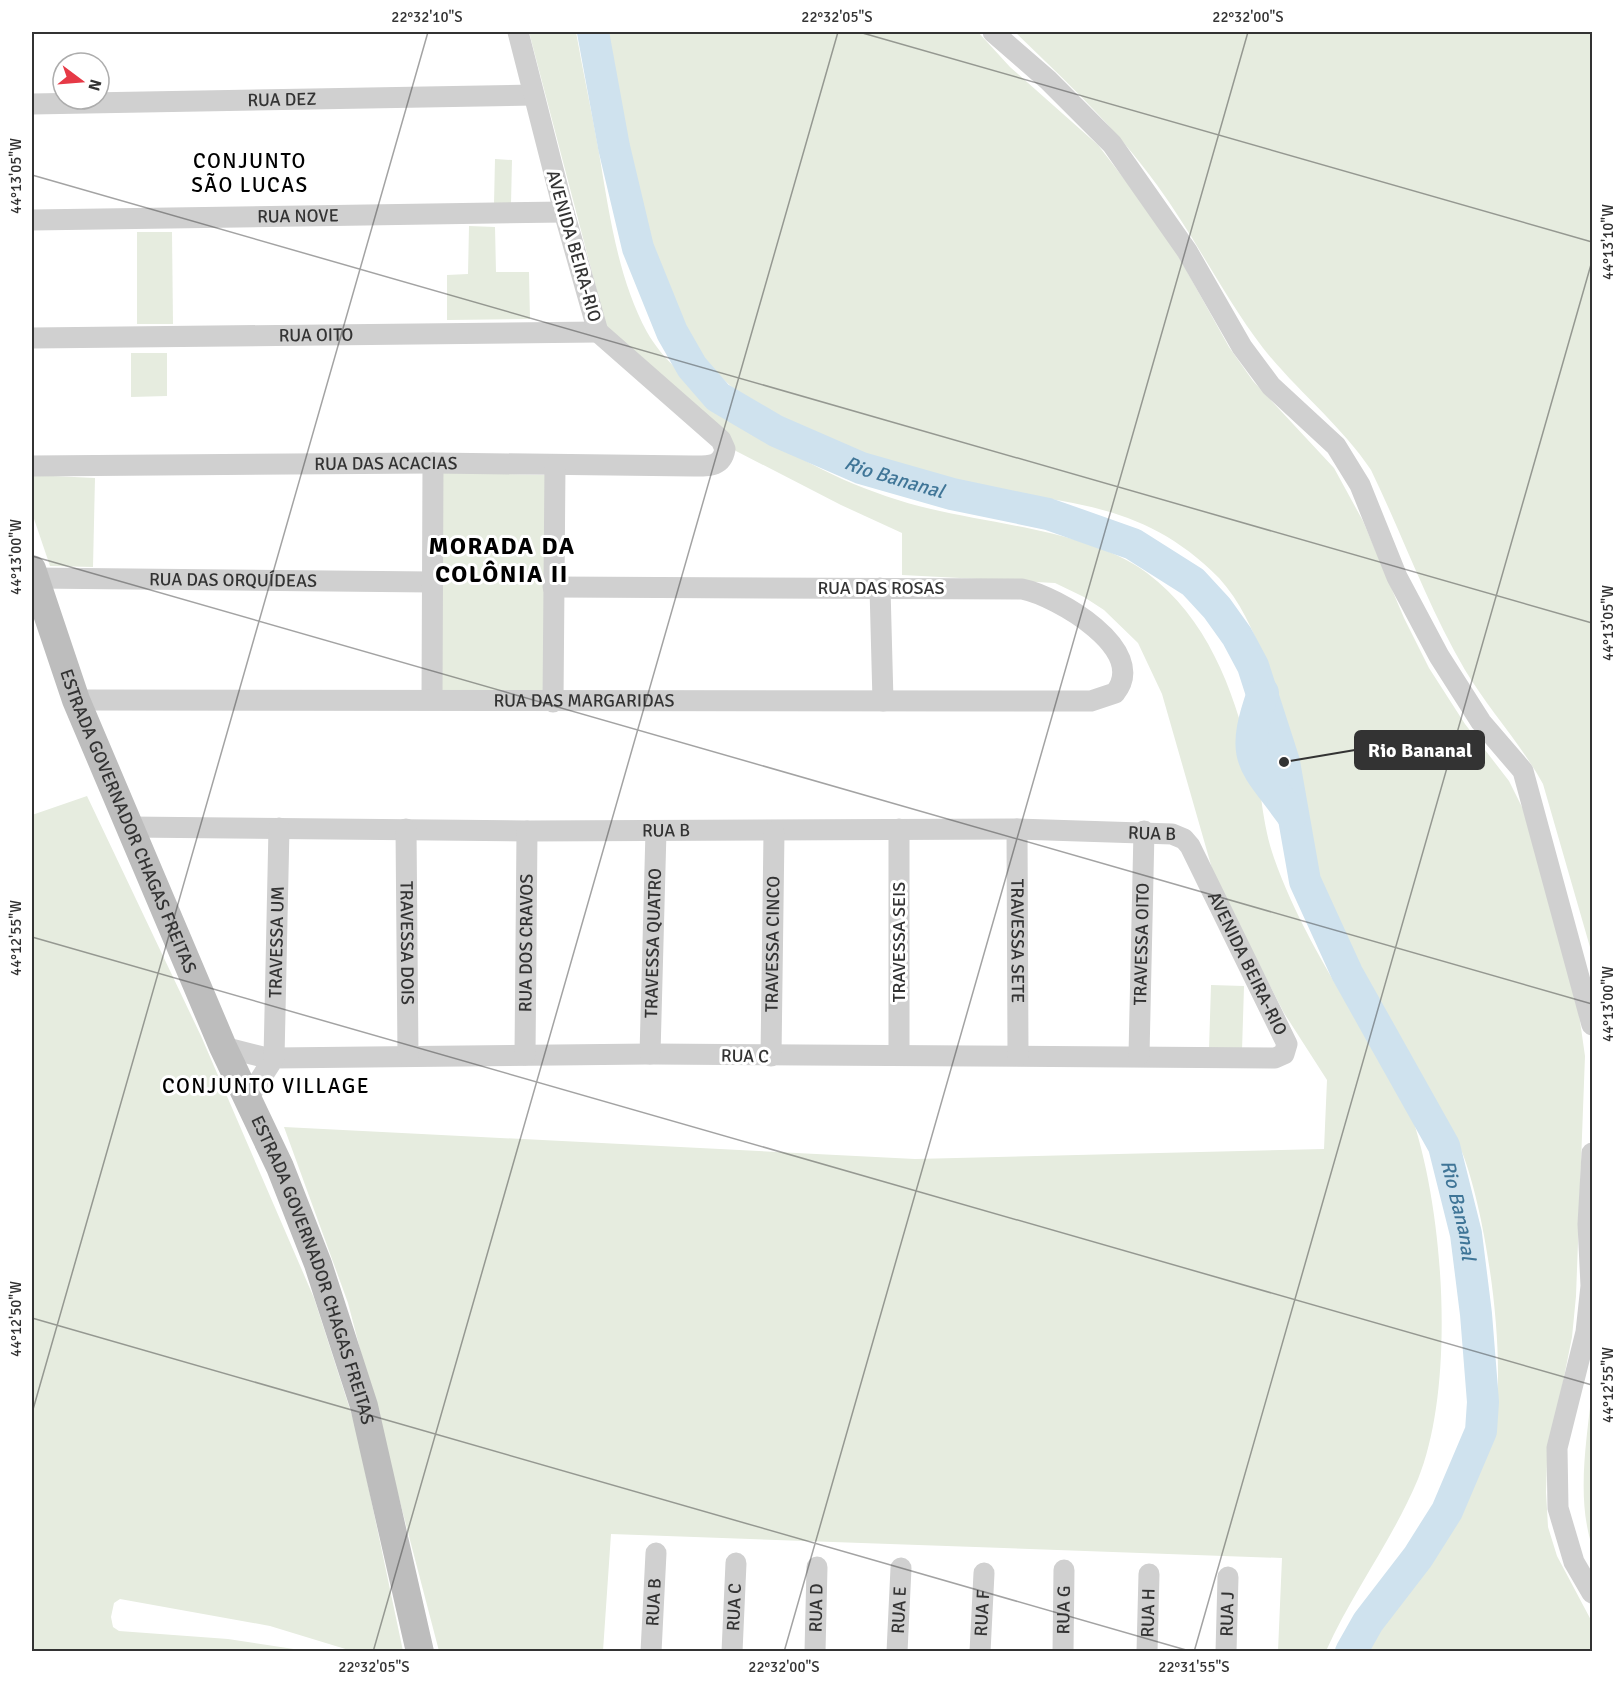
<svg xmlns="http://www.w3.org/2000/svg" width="1624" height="1683" font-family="Signika,sans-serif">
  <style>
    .green { fill: #e6ecdf }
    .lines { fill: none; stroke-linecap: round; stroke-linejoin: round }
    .river { stroke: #cfe2ee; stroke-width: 32 }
    .street { stroke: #d0d0d0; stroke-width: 21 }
    .secondary { stroke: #bdbdbd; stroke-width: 28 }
    .ticks { fill: none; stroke: #333; stroke-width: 1.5; stroke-opacity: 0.45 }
    .labels { text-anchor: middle; stroke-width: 6; stroke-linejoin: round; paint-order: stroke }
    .street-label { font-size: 18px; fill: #333; stroke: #fff }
    .water-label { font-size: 20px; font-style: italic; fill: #3f7597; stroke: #fff }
    .quarter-label { font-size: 21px; letter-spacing: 1.5px; fill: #000; stroke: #fff }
    .district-label { font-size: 24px; font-weight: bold; letter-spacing: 1.5px; fill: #000; stroke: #fff }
    .leader { fill: none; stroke: #333; stroke-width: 2 }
    .callout-dot { fill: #333; stroke: #fff; stroke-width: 2 }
    .callout { fill: #333; stroke: #333; stroke-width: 2 }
    .callout-label { font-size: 20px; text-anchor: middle; font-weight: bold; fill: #fff }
    .neatline { fill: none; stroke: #333; stroke-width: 2 }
    .ticks-label { font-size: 15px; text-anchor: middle; fill: #333 }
  </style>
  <rect width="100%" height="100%" fill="#fff"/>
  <g class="green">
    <path d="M529 32H576C583 72 592 113 599 153 609 212 618 279 647 332 662 359 688 380 711 398 776 450 850 490 931 509 998 525 1092 532 1147 573 1207 618 1233 688 1250 758 1253 771 1259 785 1261 798 1264 819 1267 838 1274 858 1295 918 1331 978 1365 1032 1379 1055 1398 1077 1407 1103 1444 1199 1457 1383 1418 1479 1393 1539 1353 1591 1326 1651H1278L1282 1558 611 1534 603 1651H439L348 1303 284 1127 915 1159 1324 1149 1327 1080 1284 1013 1215 879 1162 694 1138 643 1104 610 1084 597 1055 583 902 575V533L841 505 736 451 610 334 605 322Z"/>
    <path d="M604 32H978L1010 67 1098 145 1165 232 1229 347 1253 381 1334 468 1363 521 1404 618 1429 668 1465 724 1509 781 1523 809 1577 1000 1585 1056 1576 1296 1572 1337 1547 1462 1546 1492 1548 1527 1557 1556 1592 1622V1651H1364C1383 1612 1417 1580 1440 1544 1459 1513 1479 1477 1490 1442 1511 1377 1487 1215 1462 1152 1445 1122 1430 1092 1413 1063 1382 1012 1348 963 1327 907 1312 865 1307 822 1298 778 1291 738 1278 697 1264 659 1253 630 1240 601 1219 578 1156 514 1091 504 1008 493 959 487 912 472 865 456 820 441 770 421 734 389 635 302 627 153 604 32Z"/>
    <path d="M1015 32H1592V954L1543 784C1521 744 1489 710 1465 670 1428 607 1403 536 1371 470 1341 425 1297 391 1263 348 1224 297 1195 237 1157 185 1116 128 1065 80 1015 32Z"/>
    <path d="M495 159 512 160 511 204H494Z"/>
    <path d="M469 226 495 227 496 272H529L530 319 447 320V275L468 274Z"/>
    <path d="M137 232H172L173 324H137Z"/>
    <path d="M131 353H167V396L131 397Z"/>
    <path d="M438 472 545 475 546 690H440Z"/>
    <path d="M32 475 95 478 93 567 50 566 32 513Z"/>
    <path d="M87 796 201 1036 314 1298 356 1428 403 1651H352L270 1626 120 1599 114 1603 111 1617 113 1627 119 1631 228 1639 307 1651H32V815Z"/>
    <path d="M1211 985 1244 986 1242 1050 1209 1049Z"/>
    <path d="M1592 1389V1546C1576 1496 1587 1440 1592 1389Z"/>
  </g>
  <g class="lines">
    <g class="river">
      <path id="s1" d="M593 32 614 147 638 248 672 332 692 367 718 397 776 431 861 468 952 494 1048 514 1133 544 1193 582 1217 608 1237 636 1253 666 1284 762 1305 881 1347 973 1444 1146 1466 1234 1476 1314 1483 1402 1481 1431 1447 1511 1418 1557 1368 1622 1351 1652"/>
      <path d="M1263 693C1239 761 1254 762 1292 815"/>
    </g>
    <g class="street">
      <path d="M993 32 1048 80 1112 144 1187 251 1242 347 1271 386 1336 446 1360 485 1397 577 1439 656 1481 722 1523 771 1592 1025"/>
      <path id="s2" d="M32 104 533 95"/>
      <path id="s3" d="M32 220 564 212"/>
      <path id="s4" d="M32 338 598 332"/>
      <path id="s5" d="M32 466 433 463 693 466C709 466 722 467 725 449L721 440 598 332 564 212 518 32"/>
      <path id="s6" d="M35 578 431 582"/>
      <path d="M880 588 883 701"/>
      <path d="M432 699 433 463"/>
      <path id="s7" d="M76 700 1091 701 1115 693C1150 650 1057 596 1022 589L553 587"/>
      <path d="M553 702 555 465"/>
      <path id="s8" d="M129 827 527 831 1017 829 1172 834 1184 839 1190 846 1287 1044 1284 1054 1275 1058 650 1054 274 1058 248 1098"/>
      <path id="s9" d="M406 829 408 1056"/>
      <path d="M899 829V1055"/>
      <path id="s10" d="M1017 829 1018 1055"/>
      <path d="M223 1047 271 1059"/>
      <path id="s11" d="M650 1054 656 831"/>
      <path id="s12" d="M525 1055 527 831"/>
      <path id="s13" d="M1139 1055 1144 831"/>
      <path id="s14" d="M771 1056 774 832"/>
      <path id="s15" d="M274 1058 279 828"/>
      <path d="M1592 1153 1588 1224 1591 1286 1586 1332 1557 1448 1558 1508 1574 1562 1592 1593"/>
      <path id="s16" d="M651 1652 656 1553"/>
      <path id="s17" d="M732 1652 736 1563"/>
      <path id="s18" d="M815 1652 817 1567"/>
      <path id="s19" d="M897 1652 901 1568"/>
      <path id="s20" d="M980 1652 984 1573"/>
      <path id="s21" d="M1063 1652 1064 1570"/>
      <path id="s22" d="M1147 1652 1149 1574"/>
      <path id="s23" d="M1226 1652 1228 1577"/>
    </g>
    <path class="secondary" id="s24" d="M32 569 76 700 223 1047 280 1167 318 1264 364 1406 420 1652"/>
  </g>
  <path class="ticks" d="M859 32 1592 242M32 175 1592 623M32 556 1592 1004M32 937 1592 1385M32 1318 1193 1652M32 1413 428 32M373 1652 838 32M784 1652 1248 32M1194 1652 1592 261"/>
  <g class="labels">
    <g class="street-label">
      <text dy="6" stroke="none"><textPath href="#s2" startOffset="250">RUA DEZ</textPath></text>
      <text dy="6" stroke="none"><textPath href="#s3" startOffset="266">RUA NOVE</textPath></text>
      <text transform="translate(574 246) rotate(74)" y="6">AVENIDA BEIRA-RIO</text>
      <text dy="6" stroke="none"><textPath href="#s4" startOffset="284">RUA OITO</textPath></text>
      <text dy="6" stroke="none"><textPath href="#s5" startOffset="354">RUA DAS ACACIAS</textPath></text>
      <text dy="6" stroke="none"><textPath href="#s6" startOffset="198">RUA DAS ORQUÍDEAS</textPath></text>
      <text x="881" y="594">RUA DAS ROSAS</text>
      <text dy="6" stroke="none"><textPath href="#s7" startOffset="508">RUA DAS MARGARIDAS</textPath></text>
      <text dy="6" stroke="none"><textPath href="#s24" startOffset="270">ESTRADA GOVERNADOR CHAGAS FREITAS</textPath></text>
      <text dy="6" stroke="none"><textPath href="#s8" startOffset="537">RUA B</textPath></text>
      <text dy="6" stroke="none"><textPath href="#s8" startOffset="1023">RUA B</textPath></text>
      <text dy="6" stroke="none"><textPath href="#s11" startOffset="111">TRAVESSA QUATRO</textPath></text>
      <text transform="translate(899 942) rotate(-90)" y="6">TRAVESSA SEIS</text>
      <text dy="6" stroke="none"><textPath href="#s10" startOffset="112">TRAVESSA SETE</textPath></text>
      <text dy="6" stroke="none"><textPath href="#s15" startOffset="116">TRAVESSA UM</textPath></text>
      <text dy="6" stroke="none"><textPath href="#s9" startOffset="114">TRAVESSA DOIS</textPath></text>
      <text dy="6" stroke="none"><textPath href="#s12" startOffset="112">RUA DOS CRAVOS</textPath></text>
      <text dy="6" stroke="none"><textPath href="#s13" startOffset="111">TRAVESSA OITO</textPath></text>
      <text dy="6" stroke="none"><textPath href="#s14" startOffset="112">TRAVESSA CINCO</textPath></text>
      <text dy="6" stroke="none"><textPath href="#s8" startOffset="1196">AVENIDA BEIRA-RIO</textPath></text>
      <text transform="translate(745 1056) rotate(1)" y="6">RUA C</text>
      <text dy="6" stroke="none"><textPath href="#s24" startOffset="756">ESTRADA GOVERNADOR CHAGAS FREITAS</textPath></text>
      <text dy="6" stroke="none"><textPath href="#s16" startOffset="50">RUA B</textPath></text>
      <text dy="6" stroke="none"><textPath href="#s17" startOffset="45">RUA C</textPath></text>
      <text dy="6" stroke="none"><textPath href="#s18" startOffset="44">RUA D</textPath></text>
      <text dy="6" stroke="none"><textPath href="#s19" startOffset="42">RUA E</textPath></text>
      <text dy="6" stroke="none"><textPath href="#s21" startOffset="42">RUA G</textPath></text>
      <text dy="6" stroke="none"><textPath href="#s20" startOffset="39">RUA F</textPath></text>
      <text dy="6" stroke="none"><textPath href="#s22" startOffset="39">RUA H</textPath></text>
      <text dy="6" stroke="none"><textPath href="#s23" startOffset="38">RUA J</textPath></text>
    </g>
    <g class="water-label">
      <text dy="7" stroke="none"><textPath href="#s1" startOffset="586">Rio Bananal</textPath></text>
      <text dy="7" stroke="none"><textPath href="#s1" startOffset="1596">Rio Bananal</textPath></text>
    </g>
    <g class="quarter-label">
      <text x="250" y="168">CONJUNTO<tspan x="250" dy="24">SÃO LUCAS</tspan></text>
      <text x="266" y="1093">CONJUNTO VILLAGE</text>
    </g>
    <g class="district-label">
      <text x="502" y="554">MORADA DA<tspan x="502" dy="28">COLÔNIA II</tspan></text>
    </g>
  </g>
  <path class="leader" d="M1284 762L1355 750"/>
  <circle class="callout-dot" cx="1284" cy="762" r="6"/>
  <rect class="callout" x="1355" y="731" width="129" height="38" rx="6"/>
  <g class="callout-label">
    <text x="1420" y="757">Rio Bananal</text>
  </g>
  <rect width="1624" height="1683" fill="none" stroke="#ffffff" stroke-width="66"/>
  <g transform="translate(81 81) rotate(106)"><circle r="28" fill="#ffffff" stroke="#adadad" stroke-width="1.5"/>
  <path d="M0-4.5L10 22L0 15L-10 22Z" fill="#e63946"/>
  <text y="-9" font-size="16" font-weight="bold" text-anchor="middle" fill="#333333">N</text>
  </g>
  <rect x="33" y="33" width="1558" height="1617" class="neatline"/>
  <g class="ticks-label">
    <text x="427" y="22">22°32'10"S</text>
    <text x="837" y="22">22°32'05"S</text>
    <text x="1248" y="22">22°32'00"S</text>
    <text transform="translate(16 176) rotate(-90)" y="5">44°13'05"W</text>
    <text transform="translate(1608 242) rotate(-90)" y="5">44°13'10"W</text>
    <text transform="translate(16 557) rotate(-90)" y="5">44°13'00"W</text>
    <text transform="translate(1608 623) rotate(-90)" y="5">44°13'05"W</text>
    <text transform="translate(16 938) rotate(-90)" y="5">44°12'55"W</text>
    <text transform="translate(1608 1004) rotate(-90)" y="5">44°13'00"W</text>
    <text transform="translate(16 1319) rotate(-90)" y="5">44°12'50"W</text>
    <text transform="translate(1608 1385) rotate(-90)" y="5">44°12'55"W</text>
    <text x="374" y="1672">22°32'05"S</text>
    <text x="784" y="1672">22°32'00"S</text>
    <text x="1194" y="1672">22°31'55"S</text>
  </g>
</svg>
